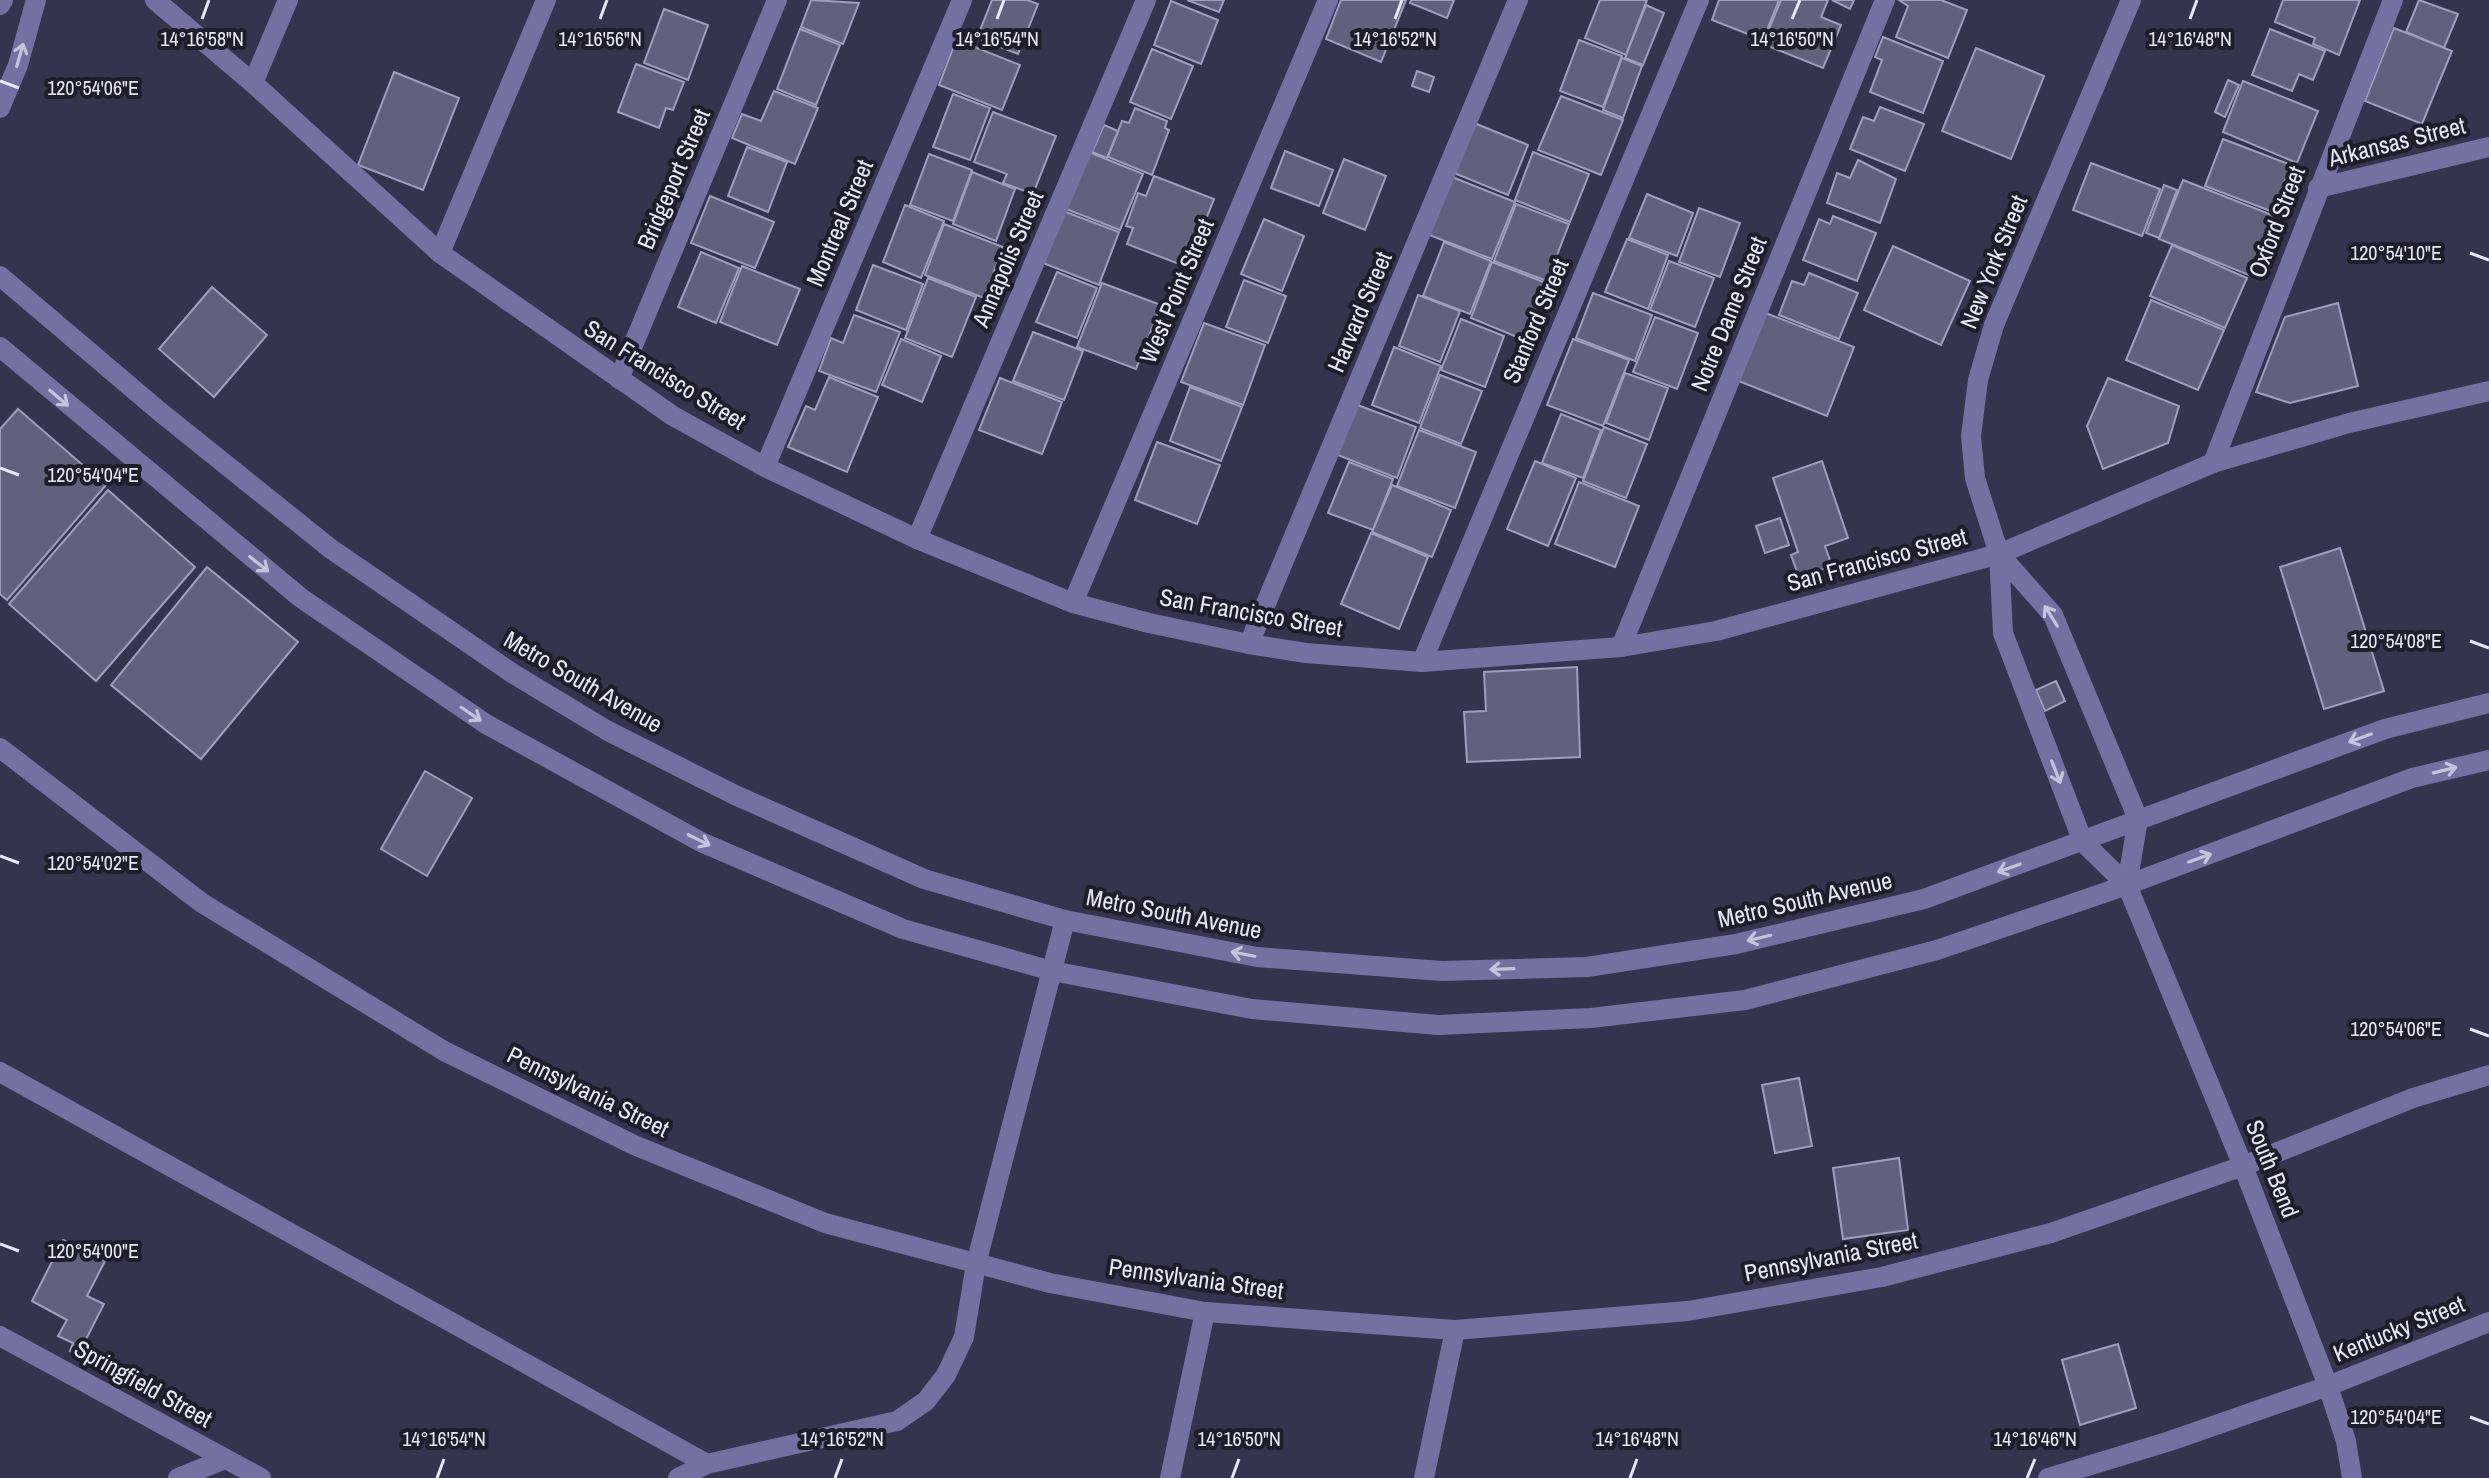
<svg xmlns="http://www.w3.org/2000/svg" width="2489" height="1478" font-family="'Archivo Narrow',sans-serif">
  <style>
    .building { fill: #62607d; stroke: #a09ebe; stroke-width: 2 }
    .lines { fill: none; stroke-linecap: round; stroke-linejoin: round }
    .minor { stroke: #7570a2; stroke-width: 20 }
    .oneway { stroke: #c6c3de }
    .ticks { fill: none; stroke: #e8e7f8; stroke-width: 3 }
    .labels { text-anchor: middle; stroke-width: 8; stroke-linejoin: round; paint-order: stroke }
    .street-label { font-size: 24px; fill: #e8e7f8; stroke: #1e1d29 }
    .ticks-label { font-size: 20px; text-anchor: middle; fill: #e8e7f8; stroke: #1e1d29; stroke-width: 8; stroke-linejoin: round; paint-order: stroke }
  </style>
  <rect width="100%" height="100%" fill="#36334e"/>
  <g class="building">
    <path d="M811 0 859 3 843 44 801 27Z"/>
    <path d="M992 0H1027L1038 4 1018 54 977 38Z"/>
    <path d="M1187 0H1224L1219 12Z"/>
    <path d="M1341 0H1406L1381 62 1326 39Z"/>
    <path d="M1411 0H1454L1447 18 1410 3Z"/>
    <path d="M1600 0H1647L1626 55 1585 38Z"/>
    <path d="M1719 0H1779L1763 40 1712 20Z"/>
    <path d="M1781 0H1828L1821 17 1841 25 1823 68 1763 44Z"/>
    <path d="M1832 0H1854L1850 9Z"/>
    <path d="M1899 0H1941L1967 10 1948 58 1896 37 1908 6Z"/>
    <path d="M2283 0H2360L2339 55 2313 44 2315 38 2275 22Z"/>
    <path d="M2419 0 2458 14 2444 48 2406 32Z"/>
    <path d="M1171 1 1218 20 1201 64 1154 45Z"/>
    <path d="M1646 5 1664 13 1643 65 1625 58Z"/>
    <path d="M664 9 708 25 688 80 644 63Z"/>
    <path d="M2394 28 2452 51 2422 124 2365 101Z"/>
    <path d="M800 29 840 45 816 105 777 89Z"/>
    <path d="M2270 29 2325 51 2313 80 2299 74 2292 91 2252 75Z"/>
    <path d="M958 35 973 41 972 46 1020 65 1002 110 939 85Z"/>
    <path d="M1883 37 1943 61 1923 113 1870 92 1882 60 1875 57Z"/>
    <path d="M1579 40 1622 56 1603 107 1560 91Z"/>
    <path d="M1976 48 2044 76 2011 159 1942 131Z"/>
    <path d="M1152 49 1193 66 1171 119 1130 102Z"/>
    <path d="M1622 58 1642 66 1623 118 1603 110Z"/>
    <path d="M636 64 684 82 673 110 666 108 659 128 618 112Z"/>
    <path d="M1417 71 1434 77 1429 92 1412 86Z"/>
    <path d="M394 72 459 98 423 190 358 165Z"/>
    <path d="M2228 80 2239 85 2225 117 2215 112Z"/>
    <path d="M2243 81 2318 111 2297 163 2223 132Z"/>
    <path d="M774 91 818 108 795 164 732 138 742 114 761 121Z"/>
    <path d="M953 94 990 108 970 160 933 147Z"/>
    <path d="M1561 96 1623 120 1601 175 1538 150Z"/>
    <path d="M1880 107 1924 124 1905 171 1850 149 1863 117 1874 121Z"/>
    <path d="M1135 108 1167 121 1165 128 1169 130 1152 175 1108 157 1122 121 1129 123Z"/>
    <path d="M993 112 1056 136 1033 194 1003 183 1007 174 974 162Z"/>
    <path d="M1474 123 1528 145 1508 195 1454 173Z"/>
    <path d="M1104 125 1118 131 1107 158 1092 152Z"/>
    <path d="M2223 139 2291 165 2273 212 2205 186Z"/>
    <path d="M747 147 787 162 768 212 728 196Z"/>
    <path d="M1285 151 1333 170 1319 206 1271 188Z"/>
    <path d="M1089 152 1143 174 1120 230 1066 209Z"/>
    <path d="M1533 152 1589 174 1570 222 1515 200Z"/>
    <path d="M929 154 972 170 953 221 910 205Z"/>
    <path d="M1344 159 1386 176 1365 230 1323 213Z"/>
    <path d="M1858 160 1896 179 1880 223 1827 203 1837 173 1850 178Z"/>
    <path d="M2091 163 2160 189 2142 236 2073 210Z"/>
    <path d="M972 172 1015 189 996 241 953 224Z"/>
    <path d="M1154 176 1214 199 1187 267 1127 244 1133 228 1126 226 1138 193 1146 196Z"/>
    <path d="M1452 177 1515 202 1492 259 1429 235Z"/>
    <path d="M2183 180 2272 215 2249 275 2159 239Z"/>
    <path d="M2164 185 2177 190 2159 238 2146 233Z"/>
    <path d="M1647 194 1693 213 1677 256 1629 238Z"/>
    <path d="M710 196 774 222 755 268 691 243Z"/>
    <path d="M1516 204 1569 224 1547 281 1494 261Z"/>
    <path d="M905 205 944 221 921 278 883 262Z"/>
    <path d="M1699 208 1740 223 1720 277 1679 262Z"/>
    <path d="M1063 211 1119 232 1099 285 1043 263Z"/>
    <path d="M1833 216 1876 233 1857 281 1803 260 1819 219 1830 224Z"/>
    <path d="M1264 219 1304 236 1282 291 1241 274Z"/>
    <path d="M944 224 1003 247 984 298 925 275Z"/>
    <path d="M1627 239 1668 255 1648 309 1605 292Z"/>
    <path d="M1444 242 1491 261 1470 314 1423 296Z"/>
    <path d="M2172 245 2247 278 2225 328 2150 296Z"/>
    <path d="M1893 246 1970 281 1941 345 1864 310Z"/>
    <path d="M701 252 739 268 716 323 678 307Z"/>
    <path d="M1669 261 1714 278 1695 327 1650 310Z"/>
    <path d="M1492 262 1546 283 1524 340 1471 318Z"/>
    <path d="M873 265 923 284 906 330 856 310Z"/>
    <path d="M742 266 800 289 777 345 720 322Z"/>
    <path d="M1057 272 1097 288 1077 338 1036 322Z"/>
    <path d="M1809 273 1858 293 1839 339 1779 315 1792 281 1804 285Z"/>
    <path d="M928 278 976 297 952 357 905 338Z"/>
    <path d="M1244 280 1286 296 1268 343 1226 327Z"/>
    <path d="M1102 283 1161 305 1136 369 1077 347Z"/>
    <path d="M212 287 267 335 214 397 159 349Z"/>
    <path d="M1593 293 1652 315 1635 361 1576 338Z"/>
    <path d="M1418 295 1460 311 1440 362 1399 346Z"/>
    <path d="M2151 300 2224 330 2198 390 2126 360Z"/>
    <path d="M2338 303 2358 386 2290 403 2256 392 2285 317Z"/>
    <path d="M1763 312 1854 347 1827 416 1736 380Z"/>
    <path d="M854 315 900 332 876 392 819 371 831 338 843 343Z"/>
    <path d="M1655 317 1698 333 1677 389 1633 372Z"/>
    <path d="M1461 319 1504 336 1485 387 1441 370Z"/>
    <path d="M1204 323 1265 345 1243 405 1181 382Z"/>
    <path d="M1033 332 1083 351 1064 400 1013 381Z"/>
    <path d="M901 339 941 356 922 402 882 385Z"/>
    <path d="M1573 339 1629 360 1603 426 1547 405Z"/>
    <path d="M1394 347 1441 366 1419 423 1372 405Z"/>
    <path d="M1625 373 1668 388 1649 440 1606 423Z"/>
    <path d="M1440 375 1482 391 1461 444 1420 428Z"/>
    <path d="M829 377 878 397 847 472 788 447 806 406 815 410Z"/>
    <path d="M1000 378 1062 402 1042 454 979 430Z"/>
    <path d="M2108 378 2179 406 2168 443 2103 469 2087 426Z"/>
    <path d="M1190 387 1242 407 1221 461 1170 441Z"/>
    <path d="M1355 404 1416 427 1397 478 1335 454Z"/>
    <path d="M18 409 106 485 7 600 0 594V429Z"/>
    <path d="M1561 414 1601 430 1583 478 1542 463Z"/>
    <path d="M1604 427 1647 444 1626 498 1583 481Z"/>
    <path d="M1419 430 1476 452 1455 508 1397 486Z"/>
    <path d="M1157 442 1220 465 1197 524 1135 500Z"/>
    <path d="M1535 461 1576 478 1548 546 1507 529Z"/>
    <path d="M1822 461 1848 538 1825 546 1832 566 1799 577 1791 555 1798 552 1773 478Z"/>
    <path d="M1349 462 1393 479 1373 530 1328 513Z"/>
    <path d="M1579 482 1639 506 1615 567 1555 544Z"/>
    <path d="M1392 485 1451 510 1432 557 1372 532Z"/>
    <path d="M108 490 195 567 96 681 9 604Z"/>
    <path d="M1780 518 1789 545 1765 553 1756 526Z"/>
    <path d="M1371 533 1428 557 1399 629 1341 604Z"/>
    <path d="M2340 548 2384 691 2324 709 2280 567Z"/>
    <path d="M207 567 298 642 201 759 111 685Z"/>
    <path d="M1577 667 1580 757 1467 762 1464 712 1486 711 1484 672Z"/>
    <path d="M2056 681 2065 701 2045 711 2036 690Z"/>
    <path d="M425 771 472 798 427 876 381 849Z"/>
    <path d="M1799 1078 1812 1146 1775 1153 1762 1085Z"/>
    <path d="M1899 1158 1908 1230 1843 1239 1833 1168Z"/>
    <path d="M63 1240 105 1261 87 1296 104 1304 78 1355 70 1351 73 1343 58 1336 67 1320 32 1301Z"/>
    <path d="M2118 1344 2136 1408 2080 1425 2062 1360Z"/>
  </g>
  <g class="lines">
    <g class="minor">
      <path d="M155 0 253 83 440 253 673 416 765 467 917 539 1073 603 1149 623 1249 644 1306 653 1422 662 1621 647 1716 631 1999 554 2213 463 2349 423 2489 391"/>
      <path d="M2131 0 1994 325 1978 380 1971 436 1975 478 1999 554 2003 633 2083 842 2127 885 2243 1166 2328 1386 2346 1441 2352 1478"/>
      <path d="M0 5 3 0"/>
      <path d="M253 83 288 0"/>
      <path d="M0 108 18 65 36 0"/>
      <path d="M2318 188 2489 147"/>
      <path d="M440 253 546 0"/>
      <path d="M0 276 159 411 331 549 512 673 608 731 735 795 924 879 1065 920 1257 957 1442 971 1587 967 1736 944 1924 899 2385 729 2489 703"/>
      <path d="M0 347 301 598 486 724 701 842 903 929 1052 971 1252 1009 1438 1025 1591 1018 1745 1000 1937 950 2127 885 2412 778 2489 760"/>
      <path d="M619 379 777 0"/>
      <path d="M2213 463 2393 0"/>
      <path d="M765 467 962 0"/>
      <path d="M917 539 1146 0"/>
      <path d="M1999 554 2053 615 2138 819 2127 885"/>
      <path d="M1073 603 1328 0"/>
      <path d="M1249 644 1518 0"/>
      <path d="M1621 647 1885 0"/>
      <path d="M1422 662 1699 0"/>
      <path d="M0 748 202 903 444 1051 634 1145 825 1223 1050 1283 1205 1312 1455 1330 1688 1311 1882 1277 2051 1233 2243 1166 2413 1098 2489 1075"/>
      <path d="M0 1072 707 1464"/>
      <path d="M0 1336 261 1478"/>
      <path d="M178 1478 225 1459"/>
      <path d="M678 1478 707 1464 897 1421 926 1401 946 1375 964 1337 976 1264 1065 920"/>
      <path d="M1170 1478 1205 1312"/>
      <path d="M1424 1478 1455 1330"/>
      <path d="M2048 1478 2170 1441 2328 1386 2489 1322"/>
    </g>
  </g>
  <defs><path id="oneway-shaft" d="M-6 0H5M1.5-3L5.5 0L1.5 3" fill="none" stroke-width="1.6" stroke-linecap="round" stroke-linejoin="round" transform="scale(2)"/></defs>
  <g class="oneway">
    <use href="#oneway-shaft" transform="translate(20 55) rotate(-74)"/>
    <use href="#oneway-shaft" transform="translate(59 398) rotate(40)"/>
    <use href="#oneway-shaft" transform="translate(259 564) rotate(39)"/>
    <use href="#oneway-shaft" transform="translate(2051 616) rotate(-122)"/>
    <use href="#oneway-shaft" transform="translate(471 714) rotate(34)"/>
    <use href="#oneway-shaft" transform="translate(2360 738) rotate(160)"/>
    <use href="#oneway-shaft" transform="translate(2445 770) rotate(-14)"/>
    <use href="#oneway-shaft" transform="translate(2056 772) rotate(69)"/>
    <use href="#oneway-shaft" transform="translate(699 840) rotate(26)"/>
    <use href="#oneway-shaft" transform="translate(2200 858) rotate(-20)"/>
    <use href="#oneway-shaft" transform="translate(2009 868) rotate(160)"/>
    <use href="#oneway-shaft" transform="translate(1759 938) rotate(167)"/>
    <use href="#oneway-shaft" transform="translate(1243 954) rotate(-169)"/>
    <use href="#oneway-shaft" transform="translate(1502 969) rotate(178)"/>
  </g>
  <path class="ticks" d="M202 19 209 0M600 19 607 0M997 19 1004 0M1395 19 1402 0M1792 19 1800 0M2190 19 2197 0M0 81 19 88M2470 253 2489 260M0 468 19 475M2470 641 2489 648M0 856 19 863M2470 1029 2489 1036M0 1244 19 1251M2470 1417 2489 1424M437 1478 444 1459M835 1478 842 1459M1232 1478 1239 1459M1630 1478 1637 1459M2027 1478 2035 1459"/>
  <g class="labels">
    <g class="street-label">
      <text transform="translate(2397 142) rotate(-14)" y="8">Arkansas Street</text>
      <text transform="translate(674 179) rotate(-67)" y="8">Bridgeport Street</text>
      <text transform="translate(2277 222) rotate(-69)" y="8">Oxford Street</text>
      <text transform="translate(840 223) rotate(-67)" y="8">Montreal Street</text>
      <text transform="translate(1008 259) rotate(-67)" y="8">Annapolis Street</text>
      <text transform="translate(1994 262) rotate(-68)" y="8">New York Street</text>
      <text transform="translate(1177 291) rotate(-67)" y="8">West Point Street</text>
      <text transform="translate(1360 312) rotate(-67)" y="8">Harvard Street</text>
      <text transform="translate(1729 314) rotate(-68)" y="8">Notre Dame Street</text>
      <text transform="translate(1536 321) rotate(-67)" y="8">Stanford Street</text>
      <text transform="translate(665 375) rotate(32)" y="8">San Francisco Street</text>
      <text transform="translate(1877 560) rotate(-15)" y="8">San Francisco Street</text>
      <text transform="translate(1251 613) rotate(10)" y="8">San Francisco Street</text>
      <text transform="translate(583 682) rotate(30)" y="8">Metro South Avenue</text>
      <text transform="translate(1805 900) rotate(-13)" y="8">Metro South Avenue</text>
      <text transform="translate(1174 914) rotate(11)" y="8">Metro South Avenue</text>
      <text transform="translate(588 1092) rotate(26)" y="8">Pennsylvania Street</text>
      <text transform="translate(2272 1169) rotate(68)" y="8">South Bend</text>
      <text transform="translate(1831 1257) rotate(-11)" y="8">Pennsylvania Street</text>
      <text transform="translate(1196 1279) rotate(8)" y="8">Pennsylvania Street</text>
      <text transform="translate(2399 1329) rotate(-22)" y="8">Kentucky Street</text>
      <text transform="translate(143 1384) rotate(29)" y="8">Springfield Street</text>
    </g>
  </g>
  <g class="ticks-label">
    <text x="202" y="46">14°16'58"N</text>
    <text x="600" y="46">14°16'56"N</text>
    <text x="997" y="46">14°16'54"N</text>
    <text x="1395" y="46">14°16'52"N</text>
    <text x="1792" y="46">14°16'50"N</text>
    <text x="2190" y="46">14°16'48"N</text>
    <text x="93" y="95">120°54'06"E</text>
    <text x="2396" y="260">120°54'10"E</text>
    <text x="93" y="482">120°54'04"E</text>
    <text x="2396" y="648">120°54'08"E</text>
    <text x="93" y="870">120°54'02"E</text>
    <text x="2396" y="1036">120°54'06"E</text>
    <text x="93" y="1258">120°54'00"E</text>
    <text x="2396" y="1424">120°54'04"E</text>
    <text x="444" y="1446">14°16'54"N</text>
    <text x="842" y="1446">14°16'52"N</text>
    <text x="1239" y="1446">14°16'50"N</text>
    <text x="1637" y="1446">14°16'48"N</text>
    <text x="2035" y="1446">14°16'46"N</text>
  </g>
</svg>
